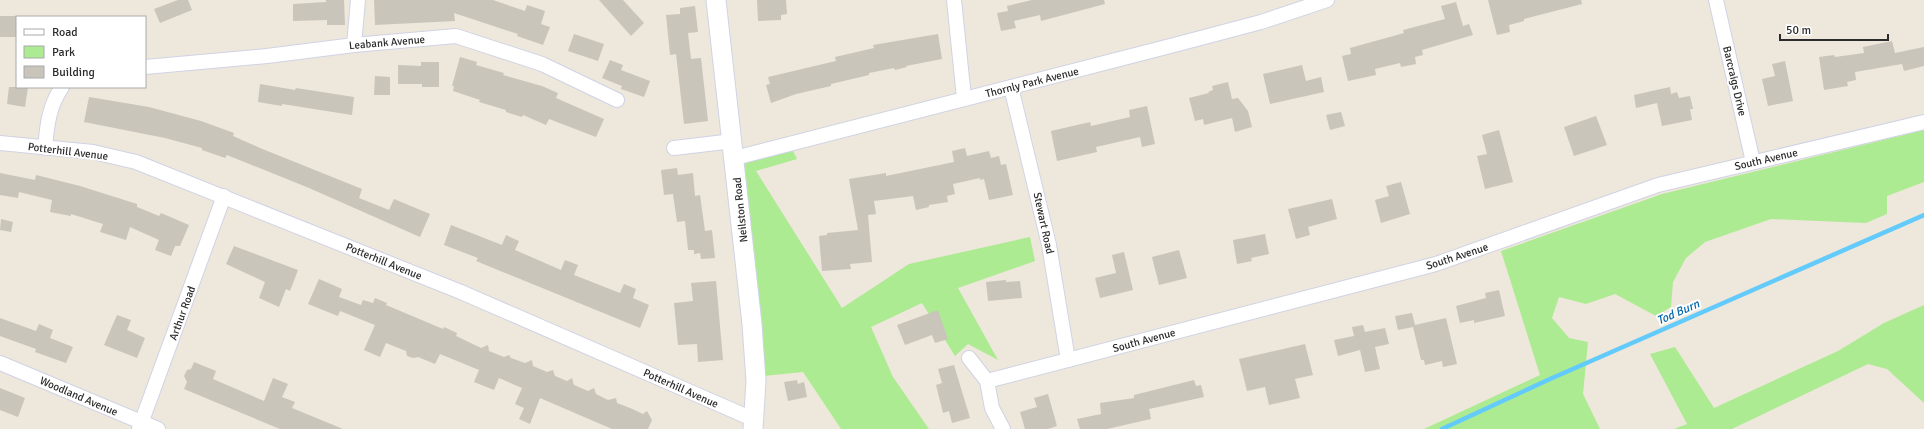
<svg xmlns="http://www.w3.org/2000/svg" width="1924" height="429" font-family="Signika,sans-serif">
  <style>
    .green { fill: #aceb92 }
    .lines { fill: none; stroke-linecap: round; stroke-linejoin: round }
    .stream { stroke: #63cbfc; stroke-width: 4.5 }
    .building { fill: #c9c5ba }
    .minor-casing { stroke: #d0d3e5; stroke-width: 16 }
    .secondary-casing { stroke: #d0d3e5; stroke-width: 21 }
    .minor { stroke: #fff; stroke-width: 14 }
    .secondary { stroke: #fff; stroke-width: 19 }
    .labels { text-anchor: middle; stroke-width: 4; stroke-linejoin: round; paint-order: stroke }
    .street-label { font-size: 11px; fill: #2b2b2b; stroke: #fff }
    .water-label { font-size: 12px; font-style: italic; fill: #0067aa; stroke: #fff }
  </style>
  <rect width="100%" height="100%" fill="#eee7db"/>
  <g class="green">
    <path d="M1924 130V182L1887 196V214L1866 223 1771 219 1705 242 1686 258 1673 282 1671 307 1656 316 1615 294 1586 304 1559 297 1552 318 1569 338 1588 342 1583 394 1600 429H1424L1540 375 1501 251 1662 194Z"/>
    <path d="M793 151 797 159 756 171 842 308 909 264 1030 237 1035 261 958 288 998 360 968 344 955 356 922 303 871 327 893 377 929 429H841L803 372 763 376 744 161Z"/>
    <path d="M1924 305V403L1887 369 1868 364 1732 429H1674L1687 424 1650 354 1675 347 1714 408 1838 351 1884 323Z"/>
  </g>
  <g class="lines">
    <path class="stream" d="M1442 429 1550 379 1924 215"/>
  </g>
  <g class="building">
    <path d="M178 0H188L192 10 160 23 154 9Z"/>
    <path d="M326 0H344L345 25H327V20L293 21V4L326 2Z"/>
    <path d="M374 0H493L525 11 527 5 545 11 541 24 550 27 543 45 517 36 518 34 454 13 455 21 375 25Z"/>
    <path d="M599 0H623L644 23 631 36Z"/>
    <path d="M757 0H786L787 14 781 15V20L758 21Z"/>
    <path d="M1032 0H1104L1105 4 1041 21 1040 15 1014 21 1016 28 1001 31 997 13 1008 11 1007 6Z"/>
    <path d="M1488 0H1581L1582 4 1524 19V21L1509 25 1510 32 1497 35Z"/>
    <path d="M1456 2 1463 26 1469 24 1473 35 1422 50 1423 55 1415 57 1416 64 1401 67 1400 63 1375 69 1376 75 1348 81 1342 56 1351 54 1350 48 1404 33 1403 30 1445 19 1441 6Z"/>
    <path d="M695 6 698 32 688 33 691 59 701 58 708 121 684 124 676 54 670 55 666 15 680 14V8Z"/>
    <rect x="0" y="16" width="17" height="21"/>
    <path d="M574 34 604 44 598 61 568 51Z"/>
    <path d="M938 34 942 59 906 66 907 67 895 70 894 68 869 73V75L831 84V86L796 94 771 103 766 85 770 84 768 77 836 61 835 57 874 48 873 45Z"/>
    <path d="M1892 41 1895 53 1924 47V66L1904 71 1902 64 1855 72 1856 80 1847 82 1848 86 1824 90 1819 57 1834 55 1835 57 1864 53 1863 47Z"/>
    <path d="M460 57 477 62 476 65 504 73 503 75 542 86 558 93 556 98 604 119 596 137 549 119 546 125 523 115 522 117 506 112V110L479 102 480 100 453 91 454 86H452Z"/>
    <path d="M610 60 623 65 621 70 650 81 644 97 621 89 622 86 602 78Z"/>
    <path d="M1785 61 1793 101 1768 106 1762 79 1775 76 1772 64Z"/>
    <path d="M421 62H439V87H422V84H398V65L421 66Z"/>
    <path d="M1302 65 1306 81 1321 77 1324 92 1270 104 1263 74Z"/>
    <path d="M375 76 390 77V95H374Z"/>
    <path d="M1228 82 1232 99 1238 98 1248 111 1252 127 1235 132 1232 118 1204 125 1203 119 1195 121 1189 98 1209 93 1208 92 1213 90 1212 86Z"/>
    <path d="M260 84 295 90 296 88 354 97 352 115 282 104V106L258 102Z"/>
    <path d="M9 87H28L25 107 7 104Z"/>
    <path d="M1670 87 1671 94 1677 92 1679 98 1690 96 1693 109H1690L1692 120 1662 126 1657 103 1636 108 1634 95Z"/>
    <path d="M89 97 149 107 201 121 234 133 233 136 260 148 362 189 359 198 389 210 394 199 430 214 420 237 309 188 227 155 225 158 202 150V148L165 138 84 122Z"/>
    <path d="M1147 106 1155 144 1142 147 1140 137 1096 147 1097 152 1057 161 1051 131 1090 122 1091 126 1130 117 1129 110Z"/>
    <path d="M1341 112 1345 126 1330 130 1326 115Z"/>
    <path d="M1596 116 1607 145 1574 156 1564 127Z"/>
    <path d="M1499 130 1513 182 1485 189 1477 156 1487 154 1482 135Z"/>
    <path d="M965 148 967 156 989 151 991 158 999 156 1001 165 1006 164 1013 195 989 200 984 179 980 180V178L953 184 955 194 947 196 948 202 929 205V207L916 210 913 196 874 201 876 214 868 215 872 262 850 264 851 269 822 271 819 236 827 235V233L858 230 849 179 886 173V176L954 162 952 151Z"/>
    <path d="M677 168 678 175 693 173 695 196 700 195 705 231 712 230 715 258 701 259 700 253 694 254V250H688L685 221 677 222 673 194 664 195 661 170Z"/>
    <path d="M0 173 35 180 36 175 80 186 137 204V207L159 216 161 213 189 225 180 246H175L171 256 155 250 159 240 130 227 126 240 100 232 103 224 71 214V216L50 212 52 200 19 192 18 198 0 195Z"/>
    <path d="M1401 182 1410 214 1381 223 1375 200 1389 196 1386 186Z"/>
    <path d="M1332 199 1337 219 1308 227 1310 235 1296 239 1288 209Z"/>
    <path d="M1 219 13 222 11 232 0 230Z"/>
    <path d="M451 225 502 245 506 235 512 238 519 241 515 250 561 270 565 260 578 265 574 275 620 293 624 284 636 289 633 298 649 305 640 328 476 261 478 258 444 245Z"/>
    <path d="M1265 234 1269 254 1251 258 1252 261 1237 264 1233 240Z"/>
    <path d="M234 246 298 270 290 291 286 289 279 307 259 298 265 282 226 264Z"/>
    <path d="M1179 250 1187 278 1159 285 1152 257Z"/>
    <path d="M1124 252 1133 290 1100 298 1095 278 1116 273 1112 255Z"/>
    <path d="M319 279 342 289 339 297 361 305 363 300 373 303 375 298 387 303 386 305 443 329 444 327 457 333 456 336 481 348 488 345 489 351 504 357 509 355 511 358 525 363 532 360 533 366 547 372 553 370 555 376 567 381 572 378 574 385 588 391 594 388 596 394 608 400 616 398 617 403 630 408 643 414 647 411 652 420 648 429H612L540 398 530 424 519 419 524 408 515 404 522 388 499 378 494 390 474 382 479 370 440 354 435 364 418 357 413 358 407 356 406 351 386 343 380 357 364 350 375 325 340 311 338 316 308 304Z"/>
    <path d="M1006 280V282L1020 281 1022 298 988 301 986 282Z"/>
    <path d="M716 281 723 360 698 362 697 344 678 345 674 303 693 301 691 283Z"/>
    <path d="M1499 290 1505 316 1474 323V320L1460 323 1456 306 1486 298 1485 293Z"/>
    <path d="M938 310 948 339 935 343 932 335 905 345 897 325Z"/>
    <path d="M1412 313 1415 325 1446 318 1457 364 1443 367 1442 361 1425 365 1424 360H1421L1413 327 1398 330 1395 316Z"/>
    <path d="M117 315 131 320 127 330 145 338 137 358 104 345Z"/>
    <path d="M0 318 36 331 39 324 53 330 50 338 73 347 66 363 35 352 36 349 0 336Z"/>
    <path d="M1363 325 1365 332 1385 328 1389 344 1375 347 1380 369 1365 372 1360 350 1338 356 1334 340 1354 336 1352 327Z"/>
    <path d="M1305 344 1313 375 1295 379 1300 398 1269 405 1265 387 1247 391 1239 359Z"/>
    <path d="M194 362 216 371 213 379 264 401 273 378 288 384 282 397 295 402 292 408 343 429H280L184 389 187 382 184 376 187 370 191 369Z"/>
    <path d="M954 365 970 418 952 423 949 411 943 413 936 385 942 383 938 369Z"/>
    <path d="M797 380 798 384 804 382 807 397 788 401 784 382Z"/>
    <path d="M1194 380 1196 386 1201 385 1204 397 1149 409 1151 419 1107 429H1080L1077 419 1101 414 1100 403 1134 398V395Z"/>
    <path d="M0 388 25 398 18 417 0 410Z"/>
    <path d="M1048 394 1057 426 1048 429H1025L1020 412 1037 407 1034 398Z"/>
  </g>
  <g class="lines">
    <g class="minor-casing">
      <g id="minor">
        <path d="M954 0 964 98"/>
        <path d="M1716 0 1753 162"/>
        <path d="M354 45 358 0"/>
        <path d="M145 67 267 56 354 45 456 36 542 64 617 100"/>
        <path d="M1011 87 1049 245 1068 360"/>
        <path d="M0 143 93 152 136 162 461 292 755 420"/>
        <path d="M45 148C47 125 49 106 62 87"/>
        <path d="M674 148 733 141"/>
        <path d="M735 158 1178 44 1261 22 1327 0"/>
        <path d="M969 358 987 381 992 408 1003 429"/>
        <path d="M0 363 158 429"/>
        <path d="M987 381 1436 264 1658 185 1924 122"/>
        <path d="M139 429 224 196"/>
      </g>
    </g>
    <g class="secondary-casing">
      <path id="secondary" d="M716 0 752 324 756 381 753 429"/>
    </g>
    <use href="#minor" class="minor"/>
    <use href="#secondary" class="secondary"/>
  </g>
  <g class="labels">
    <g class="street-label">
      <text transform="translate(387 42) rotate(-5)" y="4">Leabank Avenue</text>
      <text transform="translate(1735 81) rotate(77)" y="4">Barcraigs Drive</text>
      <text transform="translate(1032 82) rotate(-14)" y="4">Thornly Park Avenue</text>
      <text transform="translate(68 151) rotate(7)" y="4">Potterhill Avenue</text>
      <text transform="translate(1766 159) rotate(-13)" y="4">South Avenue</text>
      <text transform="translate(740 210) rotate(-96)" y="4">Neilston Road</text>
      <text transform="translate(1044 223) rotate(78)" y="4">Stewart Road</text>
      <text transform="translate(1457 256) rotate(-18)" y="4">South Avenue</text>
      <text transform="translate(384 261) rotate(22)" y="4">Potterhill Avenue</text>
      <text transform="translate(182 313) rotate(-70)" y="4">Arthur Road</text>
      <text transform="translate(1144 340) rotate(-15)" y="4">South Avenue</text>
      <text transform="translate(681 388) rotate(24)" y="4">Potterhill Avenue</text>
      <text transform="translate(79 396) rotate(23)" y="4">Woodland Avenue</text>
    </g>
    <g class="water-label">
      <text transform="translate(1678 312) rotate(-24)" y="4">Tod Burn</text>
    </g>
  </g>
  <rect x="16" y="16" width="130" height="72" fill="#ffffff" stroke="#aaaaaa"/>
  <rect x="24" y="29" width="20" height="6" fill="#ffffff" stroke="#aaaaaa"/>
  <text x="52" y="36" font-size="12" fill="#2b2b2b">Road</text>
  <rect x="24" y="46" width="20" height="12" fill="#aceb92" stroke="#aaaaaa"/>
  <text x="52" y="56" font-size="12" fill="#2b2b2b">Park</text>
  <rect x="24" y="66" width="20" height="12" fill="#c9c5ba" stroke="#aaaaaa"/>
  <text x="52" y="76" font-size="12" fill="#2b2b2b">Building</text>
  <path d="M1780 34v6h108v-6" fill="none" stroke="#2b2b2b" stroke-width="2"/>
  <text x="1786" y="34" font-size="12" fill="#2b2b2b" stroke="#ffffff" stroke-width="3" paint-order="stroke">50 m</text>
</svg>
